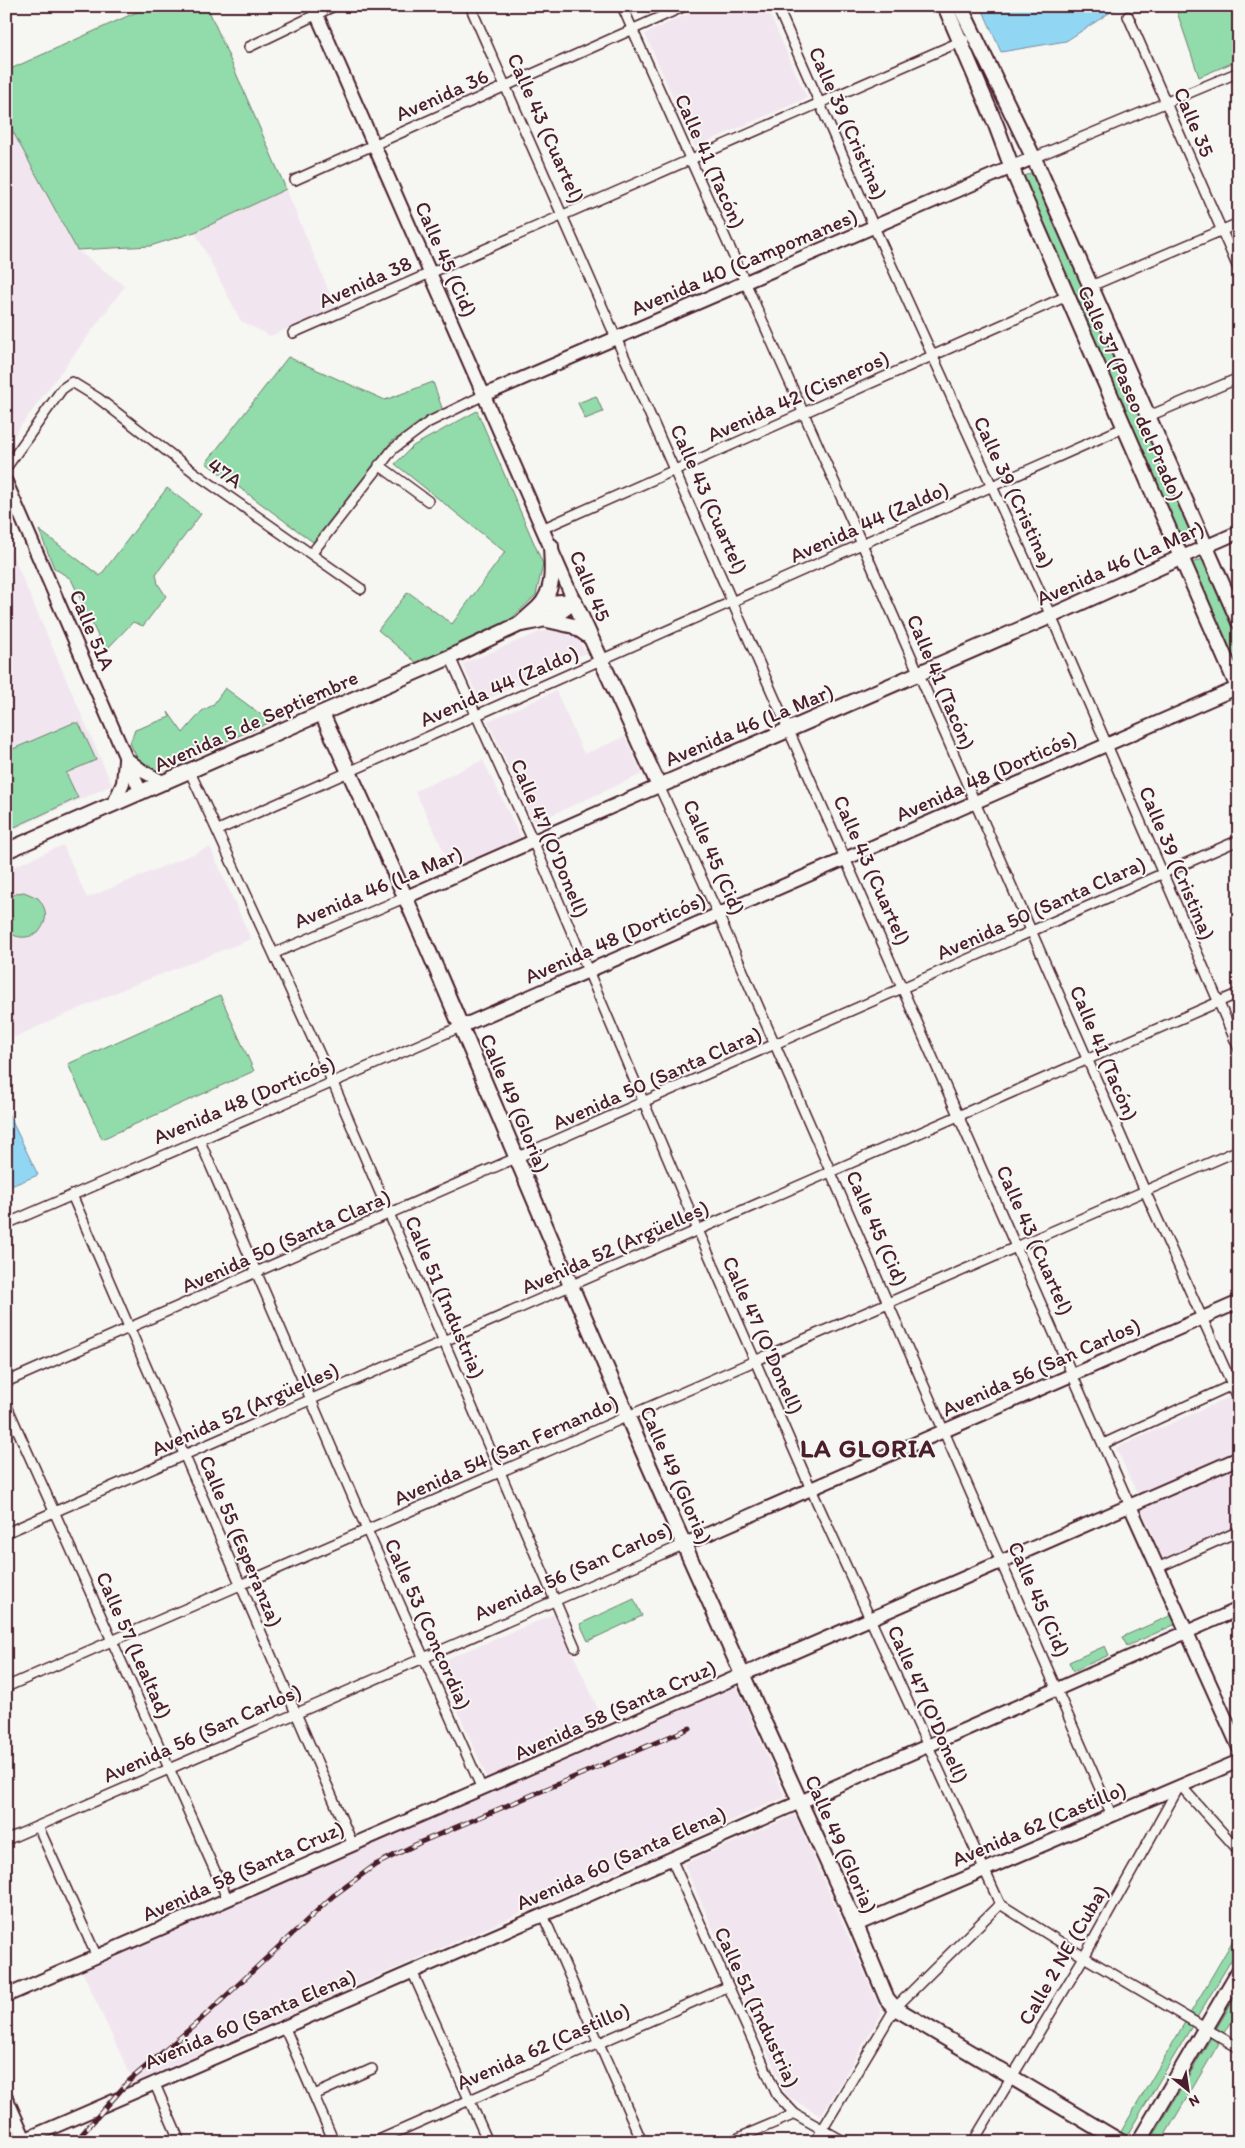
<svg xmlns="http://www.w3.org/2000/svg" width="1245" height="2148" font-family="Itim,sans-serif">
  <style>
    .built { fill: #f1e6ef }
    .green { fill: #92dbab; stroke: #6e7d6b }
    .water { fill: #91d7f3; stroke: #758da3 }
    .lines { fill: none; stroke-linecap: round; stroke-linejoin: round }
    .street-casing { stroke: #4a1f2b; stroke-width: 12 }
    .secondary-casing { stroke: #4a1f2b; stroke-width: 16 }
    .primary-casing { stroke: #4a1f2b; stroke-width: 18 }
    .street { stroke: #f6f6f2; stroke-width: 9 }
    .secondary { stroke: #f6f6f2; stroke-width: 12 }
    .primary { stroke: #f6f6f2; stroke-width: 14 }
    .rail-casing { stroke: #4a1f2b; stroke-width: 5 }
    .rail { stroke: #f6f6f2; stroke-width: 3; stroke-dasharray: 9; stroke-linecap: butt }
    .labels { text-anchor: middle; stroke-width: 4; stroke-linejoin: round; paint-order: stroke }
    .street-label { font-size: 21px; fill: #4a1f2b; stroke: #f6f6f2 }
    .district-label { font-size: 26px; font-weight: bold; letter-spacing: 1px; fill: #4a1f2b; stroke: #f6f6f2 }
  </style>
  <rect width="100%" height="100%" fill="#f6f6f2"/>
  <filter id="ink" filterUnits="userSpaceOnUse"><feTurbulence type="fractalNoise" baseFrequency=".02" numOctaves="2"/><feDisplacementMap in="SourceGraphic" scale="10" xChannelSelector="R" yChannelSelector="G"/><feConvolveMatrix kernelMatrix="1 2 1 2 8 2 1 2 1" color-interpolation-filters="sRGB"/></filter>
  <g filter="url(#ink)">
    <g class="built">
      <path d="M704 6H766L807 98 695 147 645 34Z"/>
      <path d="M6 119 77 250 125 286 6 446Z"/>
      <path d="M286 189 336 308 270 336 241 321 195 232Z"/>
      <path d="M6 540 112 785 6 833Z"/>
      <path d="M551 630 575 634 586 653 481 702 462 664 540 632Z"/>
      <path d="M556 691 584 754 625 737 642 774 534 823 488 721Z"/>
      <path d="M483 760 521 838 452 868 415 791Z"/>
      <path d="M63 845 87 898 210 847 251 939 126 988 10 1039 6 1031V870Z"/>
      <path d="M1230 1397 1239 1417V1453L1139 1498 1116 1448Z"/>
      <path d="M1239 1465V1525L1163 1558 1141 1508Z"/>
      <path d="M555 1614 608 1731 488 1780 437 1663Z"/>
      <path d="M736 1685 785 1797 134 2083 82 1971Z"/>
      <path d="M795 1815 882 2013 821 2116 787 2096 684 1864Z"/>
    </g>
    <g class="green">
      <path d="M150 6H207L286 189 195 232 150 246 77 250 6 119V71Z"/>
      <path d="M1175 6H1239V60L1199 77Z"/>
      <path d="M1035 171 1195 535 1179 541 1020 178Z"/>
      <path d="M288 357 385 400 433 382 443 411 392 441 313 542 206 463Z"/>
      <path d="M596 396 603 412 585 419 578 403Z"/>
      <path d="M477 411 543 564 536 595 507 623 418 664 378 630 408 592 452 624 505 552 395 464 413 446Z"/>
      <path d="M167 488 201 514 156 574 158 584 166 596 143 626 133 622 105 651 71 579 54 568 39 530 100 576Z"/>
      <path d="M1205 558 1239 634V670L1236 671 1189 564Z"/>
      <path d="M225 688 271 722 156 771 137 758 130 743 135 730 170 717 168 712 183 733 202 711 213 705Z"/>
      <path d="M73 723H79L96 760 66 773 78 798 6 831V752Z"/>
      <path d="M24 892 38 898C48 910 48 921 38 933 26 939 16 939 6 930V900L17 893Z"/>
      <path d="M220 995 254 1071 102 1139 68 1064Z"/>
      <path d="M634 1599 642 1616 588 1641 580 1624Z"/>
      <path d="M1172 1615 1176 1624 1127 1646 1122 1637Z"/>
      <path d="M1105 1646 1109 1655 1073 1671 1069 1662Z"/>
      <path d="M1239 1930V1947L1123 2142H1115Z"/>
      <path d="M1239 1990V2009L1161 2142H1150Z"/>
    </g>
    <g class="water">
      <path d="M981 6H1120L1066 41 1001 52Z"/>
      <path d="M6 1109 38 1175 6 1188Z"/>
    </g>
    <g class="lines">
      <g class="street-casing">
        <g id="street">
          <path d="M470 6 1130 1506"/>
          <path d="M622 6 862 544 1145 1191 1239 1400"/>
          <path d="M777 6 874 227 1051 616 1239 1049"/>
          <path d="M1128 16 1239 270"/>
          <path d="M249 47 334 6"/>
          <path d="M1033 158 1239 72"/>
          <path d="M295 180 685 6"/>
          <path d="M1091 286 1239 223"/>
          <path d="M293 333 964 40"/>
          <path d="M1149 416 1239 378"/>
          <path d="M379 465 428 501"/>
          <path d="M6 468 62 389 72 382 98 398 195 473 361 589"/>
          <path d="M544 528 1067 296"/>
          <path d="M312 553 393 449 429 422 484 395"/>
          <path d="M450 657 533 841 698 1230 811 1489 1000 1904 1084 1957 1239 2048"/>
          <path d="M190 772 333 1083 575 1647"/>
          <path d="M659 786 718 914 1111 1814"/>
          <path d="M218 830 1123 428"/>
          <path d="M275 953 404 898"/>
          <path d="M200 1141 367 1530 482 1789"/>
          <path d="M72 1195 353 1845"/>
          <path d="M6 1224 460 1027"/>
          <path d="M6 1382 1239 840"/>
          <path d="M6 1404 228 1900"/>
          <path d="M1103 1444 1232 1385"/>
          <path d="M6 1533 1239 993"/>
          <path d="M1157 1568 1239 1531"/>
          <path d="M6 1687 1239 1150"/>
          <path d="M38 1826 97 1957"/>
          <path d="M6 1840 685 1544"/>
          <path d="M671 1858 777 2095 795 2114 845 2142"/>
          <path d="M543 1915 642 2142"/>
          <path d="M412 1971 488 2142"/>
          <path d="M284 2026 334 2142"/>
          <path d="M154 2082 180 2142"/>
          <path d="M314 2095 372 2069"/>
          <path d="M374 2142 727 1987"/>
          <path d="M729 2142 795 2114"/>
          <path d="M815 2142 895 2008 1000 1904"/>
          <path d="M973 2142 1084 1957 1180 1785 1239 1851"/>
        </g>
      </g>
      <g class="secondary-casing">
        <g id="secondary">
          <path d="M313 6 574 601"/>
          <path d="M484 395 1033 158"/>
          <path d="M6 482 141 793"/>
          <path d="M1182 557 1239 532"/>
          <path d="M127 759 144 772 165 783"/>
          <path d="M113 805 123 783 125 760"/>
          <path d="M404 898 659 786"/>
          <path d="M460 1027 1239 687"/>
          <path d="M1130 1506 1239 1748"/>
          <path d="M685 1544 1239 1302"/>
          <path d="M856 1925 1239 1761"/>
          <path d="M6 1996 1239 1458"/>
          <path d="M6 2097 26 2142"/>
          <path d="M19 2142 543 1915 1239 1609"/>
        </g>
      </g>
      <g class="primary-casing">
        <g id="primary">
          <path d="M945 6 996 125 1015 176 1239 690"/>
          <path d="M960 6 1038 167 1239 622"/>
          <path d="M574 601 659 786 1051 616 1182 557"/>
          <path d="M539 607C555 590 552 568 551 546"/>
          <path d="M547 620 574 626 590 637"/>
          <path d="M521 624C545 620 556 618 574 601"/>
          <path d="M322 714C431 944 524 1182 627 1415 701 1586 779 1755 856 1925L887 1999 895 2008 1121 2142"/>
          <path d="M6 851 450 657 520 624 539 607 549 603 574 601"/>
          <path d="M1139 2142 1239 1971"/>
        </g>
      </g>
      <use href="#street" class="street"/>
      <use href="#secondary" class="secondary"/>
      <use href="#primary" class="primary"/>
      <g class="rail-casing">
        <path id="rail" d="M75 2142 129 2081 197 2023 333 1896 375 1865 421 1842 690 1728"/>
      </g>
      <use href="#rail" class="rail"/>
    </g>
  </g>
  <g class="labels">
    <g class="street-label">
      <text transform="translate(442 95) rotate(-24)" y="7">Avenida 36</text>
      <text transform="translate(1194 122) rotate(67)" y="7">Calle 35</text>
      <text transform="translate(848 123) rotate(66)" y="7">Calle 39 (Cristina)</text>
      <text transform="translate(546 128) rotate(66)" y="7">Calle 43 (Cuartel)</text>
      <text transform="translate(710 161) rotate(66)" y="7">Calle 41 (Tacón)</text>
      <text transform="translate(446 259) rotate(66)" y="7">Calle 45 (Cid)</text>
      <text transform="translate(744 262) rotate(-23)" y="7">Avenida 40 (Campomanes)</text>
      <text transform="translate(365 282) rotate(-24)" y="7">Avenida 38</text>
      <text transform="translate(1131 393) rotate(66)" y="7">Calle 37 (Paseo del Prado)</text>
      <text transform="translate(798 396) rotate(-24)" y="7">Avenida 42 (Cisneros)</text>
      <text transform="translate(225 473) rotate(35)" y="7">47A</text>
      <text transform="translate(1014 492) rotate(65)" y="7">Calle 39 (Cristina)</text>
      <text transform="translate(709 499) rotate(66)" y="7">Calle 43 (Cuartel)</text>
      <text transform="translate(869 522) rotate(-24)" y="7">Avenida 44 (Zaldo)</text>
      <text transform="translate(1120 563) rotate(-24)" y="7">Avenida 46 (La Mar)</text>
      <text transform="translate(590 586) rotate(67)" y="7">Calle 45</text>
      <text transform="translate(92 630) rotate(67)" y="7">Calle 51A</text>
      <text transform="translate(941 682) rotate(67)" y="7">Calle 41 (Tacón)</text>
      <text transform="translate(499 686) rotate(-24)" y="7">Avenida 44 (Zaldo)</text>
      <text transform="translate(256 721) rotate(-24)" y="7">Avenida 5 de Septiembre</text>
      <text transform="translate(749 725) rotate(-23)" y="7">Avenida 46 (La Mar)</text>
      <text transform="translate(986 776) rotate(-24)" y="7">Avenida 48 (Dorticós)</text>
      <text transform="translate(550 838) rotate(67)" y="7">Calle 47 (O'Donell)</text>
      <text transform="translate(714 857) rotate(66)" y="7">Calle 45 (Cid)</text>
      <text transform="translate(1177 863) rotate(67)" y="7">Calle 39 (Cristina)</text>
      <text transform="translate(872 870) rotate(66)" y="7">Calle 43 (Cuartel)</text>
      <text transform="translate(378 887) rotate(-23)" y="7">Avenida 46 (La Mar)</text>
      <text transform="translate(1041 908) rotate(-24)" y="7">Avenida 50 (Santa Clara)</text>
      <text transform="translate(615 938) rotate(-24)" y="7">Avenida 48 (Dorticós)</text>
      <text transform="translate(1104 1053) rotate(67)" y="7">Calle 41 (Tacón)</text>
      <text transform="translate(657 1078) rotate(-24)" y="7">Avenida 50 (Santa Clara)</text>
      <text transform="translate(244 1100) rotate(-23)" y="7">Avenida 48 (Dorticós)</text>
      <text transform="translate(515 1103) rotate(67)" y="7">Calle 49 (Gloria)</text>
      <text transform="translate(877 1228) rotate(66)" y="7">Calle 45 (Cid)</text>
      <text transform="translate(1035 1240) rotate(66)" y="7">Calle 43 (Cuartel)</text>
      <text transform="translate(286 1241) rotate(-24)" y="7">Avenida 50 (Santa Clara)</text>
      <text transform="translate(615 1247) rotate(-24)" y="7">Avenida 52 (Argüelles)</text>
      <text transform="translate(445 1297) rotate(67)" y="7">Calle 51 (Industria)</text>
      <text transform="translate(763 1335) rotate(66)" y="7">Calle 47 (O'Donell)</text>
      <text transform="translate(1041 1367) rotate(-24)" y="7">Avenida 56 (San Carlos)</text>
      <text transform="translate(245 1409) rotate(-24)" y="7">Avenida 52 (Argüelles)</text>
      <text transform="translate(506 1450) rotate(-24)" y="7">Avenida 54 (San Fernando)</text>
      <text transform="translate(676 1475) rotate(66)" y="7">Calle 49 (Gloria)</text>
      <text transform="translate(241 1541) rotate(67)" y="7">Calle 55 (Esperanza)</text>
      <text transform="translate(573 1571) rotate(-24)" y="7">Avenida 56 (San Carlos)</text>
      <text transform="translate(1039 1599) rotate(66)" y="7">Calle 45 (Cid)</text>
      <text transform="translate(428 1624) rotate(66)" y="7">Calle 53 (Concordia)</text>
      <text transform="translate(134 1645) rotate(66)" y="7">Calle 57 (Lealtad)</text>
      <text transform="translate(928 1704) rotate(66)" y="7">Calle 47 (O'Donell)</text>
      <text transform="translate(615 1710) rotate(-24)" y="7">Avenida 58 (Santa Cruz)</text>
      <text transform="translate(202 1733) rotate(-24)" y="7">Avenida 56 (San Carlos)</text>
      <text transform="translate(1039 1824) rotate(-23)" y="7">Avenida 62 (Castillo)</text>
      <text transform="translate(841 1844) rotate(66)" y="7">Calle 49 (Gloria)</text>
      <text transform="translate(621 1858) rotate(-24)" y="7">Avenida 60 (Santa Elena)</text>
      <text transform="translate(243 1871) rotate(-24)" y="7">Avenida 58 (Santa Cruz)</text>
      <text transform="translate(1063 1955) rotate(-60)" y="7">Calle 2 NE (Cuba)</text>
      <text transform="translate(757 2007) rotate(65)" y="7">Calle 51 (Industria)</text>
      <text transform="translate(250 2019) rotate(-23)" y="7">Avenida 60 (Santa Elena)</text>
      <text transform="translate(543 2046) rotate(-24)" y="7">Avenida 62 (Castillo)</text>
    </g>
    <g class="district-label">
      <text x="868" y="1457">LA GLORIA</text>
    </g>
  </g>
  <rect width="1245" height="2148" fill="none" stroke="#f6f6f2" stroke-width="25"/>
  <rect x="12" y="12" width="1220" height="2123" fill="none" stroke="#4a1f2b" stroke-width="2" filter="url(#ink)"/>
  <g transform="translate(1188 2090) rotate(150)" stroke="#f6f6f2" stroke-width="4" paint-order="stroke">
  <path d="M0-4L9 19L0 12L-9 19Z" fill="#4a1f2b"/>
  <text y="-8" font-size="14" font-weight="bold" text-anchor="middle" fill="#4a1f2b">N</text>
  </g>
</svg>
